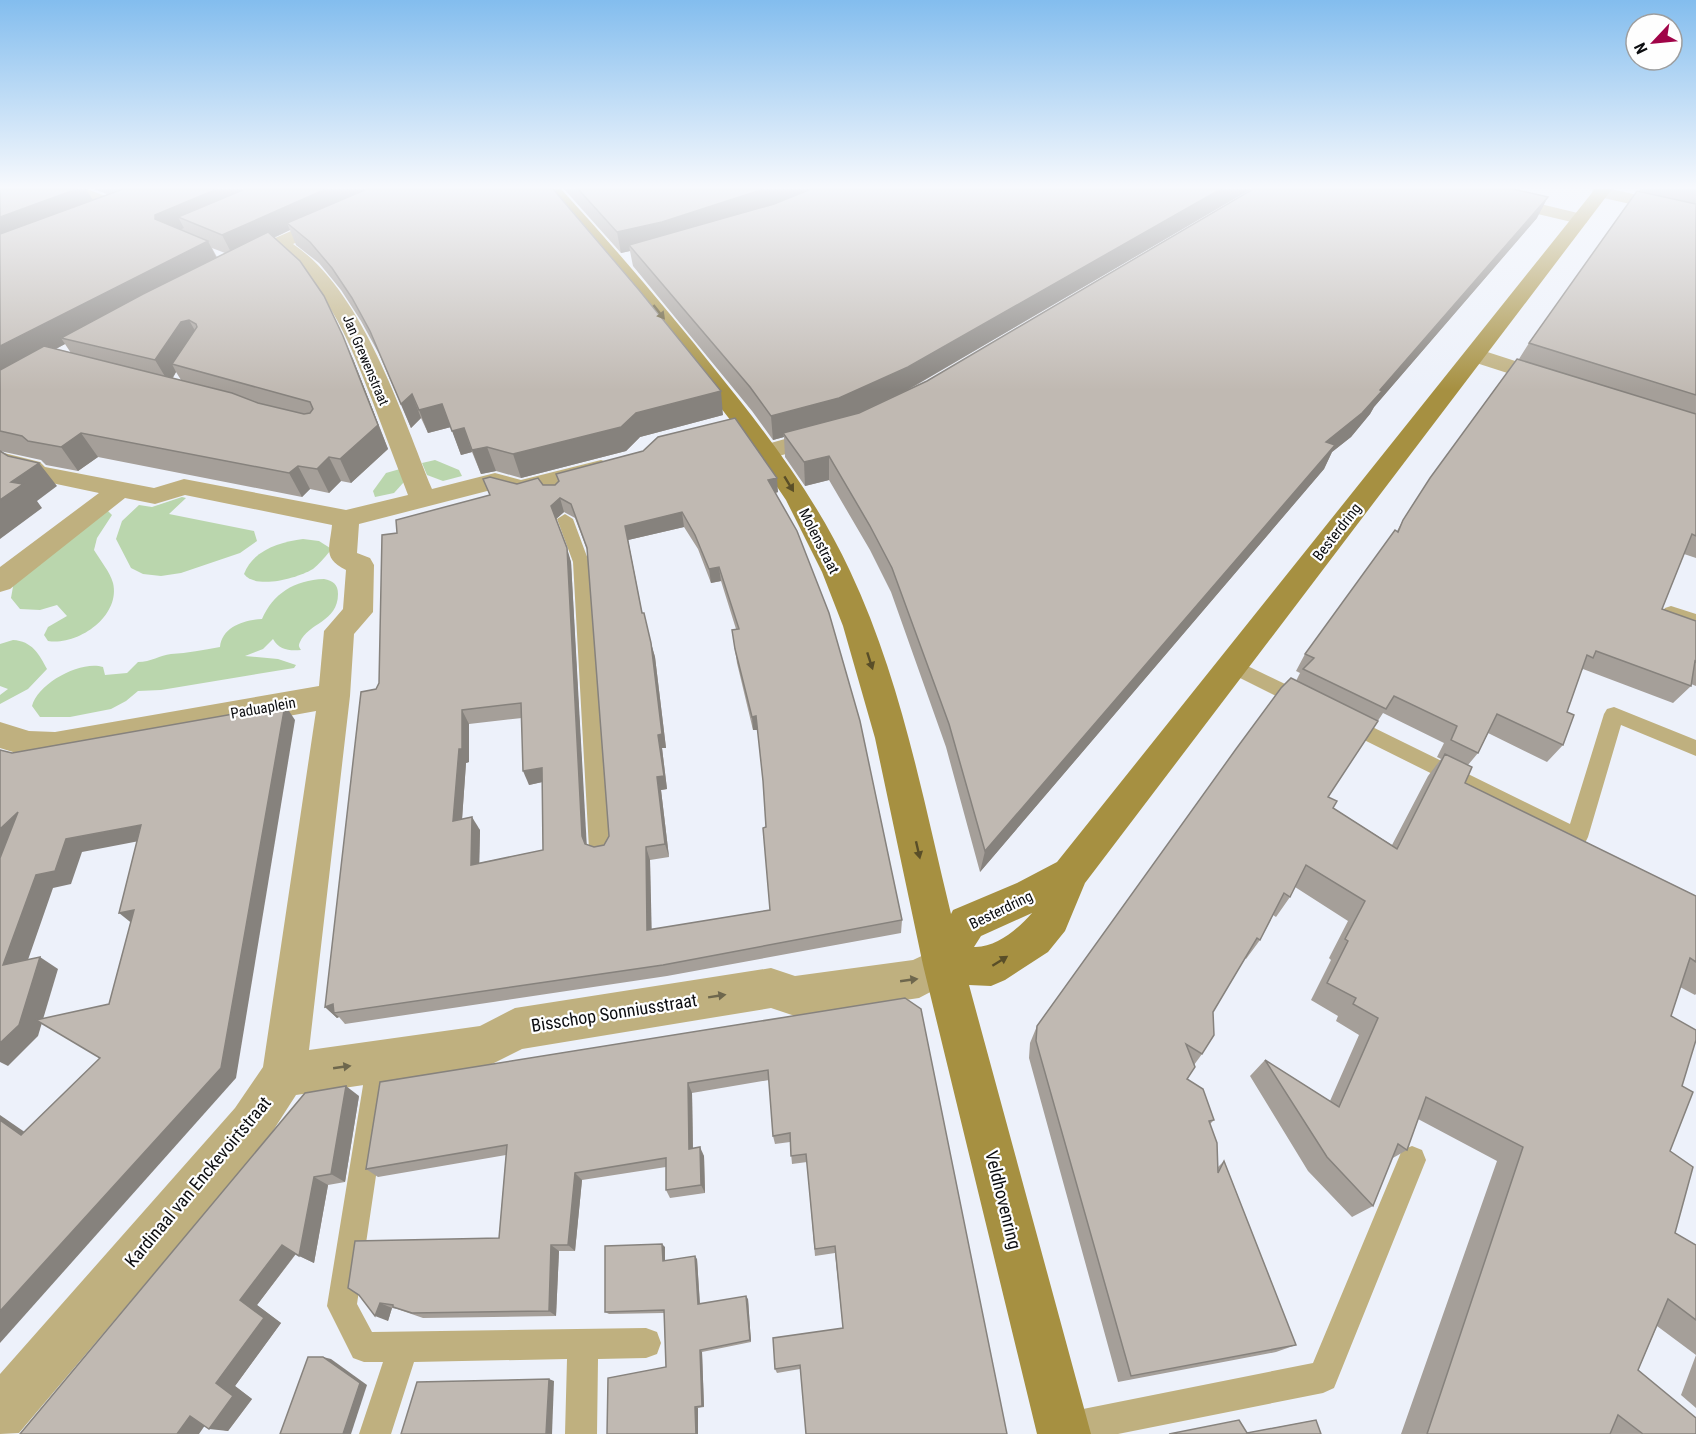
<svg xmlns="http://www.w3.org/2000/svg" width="1696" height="1434" font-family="'Roboto Condensed',sans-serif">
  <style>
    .green { fill: #bad6ad }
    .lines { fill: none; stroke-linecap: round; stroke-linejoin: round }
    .lane { fill: #bfb07f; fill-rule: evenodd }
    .street { fill: #bfb07f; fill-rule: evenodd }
    .secondary { fill: #a69041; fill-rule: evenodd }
    .wall { fill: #a59f99; fill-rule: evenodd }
    .shaded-wall { fill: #86827d }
    .building { fill: #c0b9b2; stroke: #86827d; stroke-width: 1.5; fill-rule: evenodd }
    .oneway { fill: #594e28 }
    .oneway2 { fill: #6e674d }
    .labels { text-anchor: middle; stroke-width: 4.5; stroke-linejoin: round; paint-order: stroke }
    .far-street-label { font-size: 14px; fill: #0c0d10; stroke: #fefefe }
    .street-label { font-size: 15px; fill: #0c0d10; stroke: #fefefe }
    .near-street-label { font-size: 18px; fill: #0c0d10; stroke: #fefefe }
  </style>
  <rect width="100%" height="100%" fill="#edf1fa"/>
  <g class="green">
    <path d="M435 460 459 470 462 476 443 481 427 475 422 463Z"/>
    <path d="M400 469 404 482 394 493 375 497 373 491 386 473Z"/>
    <path d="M182 497 186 498 169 514 254 531 257 541 240 553 181 573 161 576 143 574 131 568 116 539 122 521 139 505 152 507Z"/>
    <path d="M106 509 112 515 97 538 94 550C100 560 110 572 113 583 121 616 78 646 48 641L44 635 48 627 67 616 57 605 40 610 20 609 11 598 14 581Z"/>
    <path d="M303 539 319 541 330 548V551C325 557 319 564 313 569 298 578 256 590 244 574 253 550 280 542 303 539Z"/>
    <path d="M324 579C333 581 338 584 338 594 338 622 308 623 300 642 298 646 299 647 301 650 289 651 279 650 273 639L263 649 245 656 278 659 296 665 294 668 161 690 138 691 126 701 111 709 70 717H40L32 706C38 683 81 660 103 667L105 675 127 673 138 662C151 662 160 655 171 654 188 653 203 650 220 647 222 627 244 620 262 619 273 594 294 580 324 579Z"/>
    <path d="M13 640C32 641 39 654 47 669L28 689 0 704V695L8 689 0 686V644Z"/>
  </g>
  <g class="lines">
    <g class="lane">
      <path d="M565 514 573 519 589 562 611 849 608 856 600 858 592 856 589 849 573 562 557 519Z"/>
      <path d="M1671 606 1696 614V626L1665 616 1662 612 1665 608Z"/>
      <path d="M1233 659 1310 696 1313 701 1310 706 1303 708 1296 706 1226 671 1224 666 1226 661Z"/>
      <path d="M1614 707 1696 740V756L1621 725 1588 837 1585 843 1577 846 1338 727 1335 722 1338 717 1345 714 1352 717 1570 824 1604 714 1607 709Z"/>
      <path d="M380 1048 389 1052 393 1061 357 1304 372 1332 646 1328 657 1332 661 1343 657 1354 646 1358 598 1359 597 1434H565L567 1359 414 1362 391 1434H359L383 1362H364L353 1358 327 1306 367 1061 371 1052Z"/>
      <path d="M1412 1146 1422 1150 1426 1160 1334 1388 1323 1393 1118 1434H1049L1047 1429 1052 1418 1063 1413 1313 1363 1402 1150Z"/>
    </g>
    <g class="street">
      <path d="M63 189H87L126 204 129 208 126 212H114L65 193Z"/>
      <path d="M387 189H410L408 193 293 244C363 291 401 413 432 489L495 473 521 480 601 460 610 463 614 468 610 473 521 496 495 489 359 524 357 553 370 558 374 565 373 612 354 634 350 696 309 1050 480 1026 515 1008 771 968 795 976 913 960 943 946 957 952 963 965 957 978 919 998 795 1016 771 1008 522 1049 486 1067 296 1095 267 1140 19 1433 0 1434V1374L235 1108 263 1067 316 711 55 758 29 757 0 748V722L29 731 55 732 319 686 324 631 343 609 346 570C322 558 330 548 332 525L185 495 155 504 125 498 10 589 0 592V567L99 493 28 478 22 473 0 468V452L40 462 45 467 154 488 184 479 346 510 408 495C396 463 384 432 372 400 350 344 329 286 277 251L246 265H232L229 261 232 257Z"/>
      <path d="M1447 189H1478L1586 215 1589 219 1586 223 1580 224 1449 193Z"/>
      <path d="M1594 189H1612L1696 209V219L1595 196 1592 192Z"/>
      <path d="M1475 348 1562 376 1565 381 1562 386 1554 388 1467 360 1464 355 1467 350Z"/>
      <path d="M827 427 836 429 839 434 836 439 769 459 760 456 756 451 760 446Z"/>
    </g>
    <path class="secondary" d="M543 189H561C615 248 667 309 717 372 768 435 816 498 850 571 901 679 923 799 951 914L953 910 1017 883 1057 862 1595 189H1612L1085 883 1065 931 1048 952 1005 980 991 986 969 985 1091 1434H1037L923 965 875 738 843 626 822 572 786 500 742 435 645 311ZM1032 913C1018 929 996 948 974 947L981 936Z"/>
  </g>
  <g class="wall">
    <path d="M0 189H86L93 200 109 195 94 189H553L723 415 640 437 626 451 521 478 496 471 481 474 472 452 461 455 451 427 428 433 421 418 411 428 379 354 361 321 341 290 319 263 296 245 290 230 274 238 353 359 388 449 351 483 341 481 329 493 310 489 302 497 98 457 78 471 46 465 41 460 0 451ZM212 248 225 253 217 257ZM65 344 71 353 56 349ZM176 372 181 380 173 378Z"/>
    <path d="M564 189H1251L908 390 1537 218 1374 407 1370 414 1351 437 1332 452 1324 469 980 872 946 747 891 592 870 550 829 480 805 486 785 457 784 437 773 440 752 411 633 266 630 251 621 253Z"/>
    <path d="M1640 189H1696V558L1684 554 1662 609 1696 621V686L1691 684V686L1673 703 1583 669 1581 672 1567 712 1563 745 1547 762 1488 733 1478 753 1468 765 1465 783 1696 896V994L1695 995 1680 987 1671 1016 1682 1086 1670 1151 1675 1233 1696 1245V1408L1681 1395 1696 1355 1657 1326 1638 1370 1696 1434H1401L1497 1161 1418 1119 1407 1150 1391 1159 1373 1206 1352 1217 1308 1171 1250 1076 1265 1060 1330 1101 1359 1035 1336 1021 1338 1016 1311 1000 1331 960 1329 958 1348 921 1295 887 1290 897 1276 917 1273 915 1260 940 1246 959 1245 958 1213 1012 1202 1054 1194 1065 1187 1079 1214 1120 1210 1124 1218 1167 1224 1161 1296 1345 1276 1352 1118 1382 1029 1058 1030 1043 1037 1026 1296 681 1300 673 1296 671 1305 654 1397 531 1403 520 1519 359 1529 343ZM1383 713 1444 743 1437 757 1441 759 1428 776 1392 845 1333 808 1328 797Z"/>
    <path d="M556 474 778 492 776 493 902 920 901 933 667 976 345 1024 339 1017 337 1018 325 1007 376 689 379 683 397 533 517 484 555 485 558 482ZM564 512 575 518 588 552 609 836 604 845 594 847 586 845 571 562 556 519ZM684 527 698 549 711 583 721 581 736 629 732 630 737 663 753 730H758L763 781 766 827 770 910 651 930 650 860 669 857 661 790 667 789 662 748H666L655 657 642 613 628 540ZM522 718 529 785 542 782 543 850 479 863 480 830 462 819 466 763 469 762V724Z"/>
    <path d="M905 998 1007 1434 800 1369 777 1373 775 1369 843 1328 835 1253 815 1256 807 1162 792 1164 790 1142 775 1144 773 1136 769 1080 692 1093 693 1148 704 1156 705 1193 670 1198 666 1190V1167L582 1180 575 1251H559L556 1316 423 1318 397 1309 392 1308 388 1321 359 1295 499 1238 506 1155 378 1177 366 1169Z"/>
    <path d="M359 1096 345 1182 328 1185 314 1263 296 1254 257 1305 281 1323 235 1386 252 1399 228 1431 205 1426 20 1434Z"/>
    <path d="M665 1247V1260L697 1259 700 1304 748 1299 751 1342 702 1352 704 1407 698 1408V1434H607L666 1367 664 1313 609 1314 605 1312Z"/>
    <path d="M1316 1420 1321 1434H1169L1246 1433Z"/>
  </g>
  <g class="shaded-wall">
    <path d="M77 189H86L97 207 0 244V217Z"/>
    <path d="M217 189H266L178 217 184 228 166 236 155 219V215Z"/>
    <path d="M326 189H380L287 223 290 230 233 256 222 235Z"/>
    <path d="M764 189H819L665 243 629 245 630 251 621 253 617 232Z"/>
    <path d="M1221 189H1251L907 390 839 422 783 433 784 437 773 440 771 416Z"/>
    <path d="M1548 197 1537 218 1374 407 1370 414 1351 437 1332 452 1324 469 980 872 985 851 1326 442 1380 390Z"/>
    <path d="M208 241 219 263 61 338 65 344 0 378V346Z"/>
    <path d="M189 320 202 343 172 364 176 372 169 383 155 360 181 322Z"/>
    <path d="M343 336 353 359 388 449 351 483 340 459Z"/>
    <path d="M721 391 723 415 640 437 626 451 521 478 513 454 636 413Z"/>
    <path d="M412 394 421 418 411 428 401 404Z"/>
    <path d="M442 404 451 427 428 433 419 410Z"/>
    <path d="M464 428 472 452 461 455 452 431Z"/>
    <path d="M81 433 98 457 78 471 61 447Z"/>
    <path d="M487 447 496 471 481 474 472 450Z"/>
    <path d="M829 456V480L805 486 804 462Z"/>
    <path d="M329 457 341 481 329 493 317 469Z"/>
    <path d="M39 463 57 486 37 501 42 508 0 539V500L11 482Z"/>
    <path d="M298 466 310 489 302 497 289 473Z"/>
    <path d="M777 478 778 492 769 494 768 480Z"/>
    <path d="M560 498 564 512 555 520 551 506Z"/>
    <path d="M682 512 684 527 628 540 645 627 625 526Z"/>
    <path d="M567 548 571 562 587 849 582 836Z"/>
    <path d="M719 567 721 581 711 583 709 569Z"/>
    <path d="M651 643 655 657 666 748H662L667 789 661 790 669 857 665 844 657 777 658 735Z"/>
    <path d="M285 705 295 720 236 1078 0 1343V1311Z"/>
    <path d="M462 710 469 724V762L466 763 461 834 453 821Z"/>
    <path d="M756 716 758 730H753L752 717Z"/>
    <path d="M542 768 547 781 529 785 523 771Z"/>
    <path d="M18 812 0 859V829Z"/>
    <path d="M472 817 480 830 479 877 471 865Z"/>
    <path d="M141 825 155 838 82 852 71 884 53 888 22 977 3 965 36 875 66 839Z"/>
    <path d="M646 847 650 860 652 942 647 930Z"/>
    <path d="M134 910V925L119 913Z"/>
    <path d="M40 957 58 969 38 1036 8 1066 0 1062V1043Z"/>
    <path d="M333 1004 334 1013 339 1017 337 1018 325 1007Z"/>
    <path d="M688 1083 692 1093 693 1157 689 1149Z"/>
    <path d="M346 1086 359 1096 345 1182 331 1174Z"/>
    <path d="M0 1115 42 1144 21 1135 0 1120Z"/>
    <path d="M700 1147 704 1156 705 1193 701 1185Z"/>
    <path d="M575 1173 582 1180 575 1251 568 1245Z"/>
    <path d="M314 1177 328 1185 314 1263 299 1256Z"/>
    <path d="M662 1244 665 1247V1264L663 1261Z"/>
    <path d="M282 1245 297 1252 257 1305 281 1323 235 1386 252 1399 228 1431 209 1429 216 1383 240 1300Z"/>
    <path d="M551 1245 559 1251 556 1316 549 1311Z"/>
    <path d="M695 1256 697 1259 700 1307 698 1304Z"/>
    <path d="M746 1296 748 1299 751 1342 750 1340Z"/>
    <path d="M380 1303 392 1308 388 1321 375 1316Z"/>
    <path d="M700 1350 702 1352 704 1407 702 1406Z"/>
    <path d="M323 1357 331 1359 367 1385 351 1434H343Z"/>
    <path d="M549 1379 554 1381 552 1434H546Z"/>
    <path d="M695 1407 698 1408V1434H696Z"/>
    <path d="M190 1416 210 1418 199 1434H177Z"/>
  </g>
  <g class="building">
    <path d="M0 189H77L0 217Z"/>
    <path d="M123 189H217L155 215V219L208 241 0 346V234Z"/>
    <path d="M245 189H326L222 235 178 217Z"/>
    <path d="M367 189H553L639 290 721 391 636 413 621 427 513 454 487 447 472 450 464 428 452 431 442 404 419 410 412 394 401 404 370 331 352 298 332 268 310 242 287 223Z"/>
    <path d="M578 189H764L662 222 617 232Z"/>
    <path d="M811 189H1221L908 367 839 398 771 416 750 387 629 245 774 204Z"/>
    <path d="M1253 189H1513L1548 197 1380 390 1382 391 1362 413 1326 442 1335 445 985 851 949 724 892 568 870 526 829 456 804 462 783 433 859 413 927 381Z"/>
    <path d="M1637 191 1696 204V395L1529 343Z"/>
    <path d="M268 232 300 261 324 296 343 336 378 425 340 459 329 457 317 469 298 466 289 473 81 433 61 447 28 441 22 436 0 431V370L44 346 232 393 258 403 304 414 310 413 313 409 310 402 172 364 197 327 196 324 189 320 181 322 155 360 61 338 143 294Z"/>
    <path d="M1517 359 1696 414V536L1692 534 1662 609 1696 621V662L1695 661 1691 686 1596 651 1593 658 1587 655 1567 712 1574 715 1563 745 1497 714 1478 753 1451 740 1457 726 1394 696 1386 709 1303 669 1314 658 1305 654 1395 530 1398 532 1403 520 1430 478Z"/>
    <path d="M735 418 777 478 768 480 797 531 829 613 860 721 902 920 663 965 334 1013 333 1004 325 1007 361 692 376 689 379 683 382 535 397 533 396 520 490 495 483 479 490 477 517 484 538 478 543 485H555L559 481 556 474 643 451 658 437ZM560 498 571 504 587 548 609 836 604 845 594 847 585 844 582 836 567 548 551 506ZM682 512 695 535 709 569 719 567 739 629 732 630 735 649 752 717 756 716 763 781 766 827 763 828 770 910 647 930 646 847 665 844 657 777 664 776 658 735 662 734 651 643 644 613H642L625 526ZM521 703 523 771 542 768 543 850 471 865 472 817 453 821 459 749H462V710Z"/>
    <path d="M0 451 8 456 39 463 11 482 23 484 0 500Z"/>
    <path d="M1291 678 1378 721 1328 797 1337 801 1333 808 1397 849 1445 754 1472 767 1465 783 1696 896V962L1690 958 1671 1016 1696 1030V1040L1682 1086 1693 1092 1670 1151 1693 1167 1675 1233 1696 1245V1320L1668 1299 1638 1370 1696 1418V1434H1643L1618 1415 1610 1434H1427L1523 1147 1426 1097 1407 1150 1398 1144 1373 1206 1327 1157 1265 1060 1339 1107 1378 1018 1353 1004 1356 998 1327 983 1348 941 1345 939 1365 901 1306 865 1290 897 1284 893 1260 940 1257 938 1213 1012 1214 1035 1202 1054 1186 1044 1195 1067 1187 1079 1203 1089 1214 1120 1209 1121 1217 1143 1218 1173 1224 1161 1296 1345 1131 1376 1036 1041 1037 1026 1236 749 1281 688Z"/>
    <path d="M285 705 221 1068 0 1311V1120L21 1135 100 1058 36 1020 109 1004 134 910 119 913 141 825 66 839 55 871 36 875 3 965 40 957 19 1025 0 1043V858L18 812 0 829V750L12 753Z"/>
    <path d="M905 998 921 1009 1007 1434H806L800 1365 775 1369 773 1338 843 1328 835 1246 815 1249 806 1154 791 1156 790 1133 773 1136 768 1070 688 1083 689 1149 700 1147 701 1185 666 1190V1158L575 1173 568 1245H551L549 1311 412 1313 393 1307V1305L380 1303 375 1316 359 1295 348 1288 355 1241 499 1238 507 1145 366 1169 380 1082Z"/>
    <path d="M346 1086 331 1174 314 1177 299 1256 282 1245 240 1300 264 1318 216 1383 233 1396 209 1429 190 1416 177 1434H20L305 1093Z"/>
    <path d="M662 1244 663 1261 695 1256 698 1304 746 1296 750 1340 700 1350 702 1406 695 1407 696 1434H607L608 1378 666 1367 664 1310 605 1312V1246Z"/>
    <path d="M308 1357H323L360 1383 343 1434H280Z"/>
    <path d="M549 1379 546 1434H401L417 1382Z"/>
    <path d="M1239 1420 1247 1433 1316 1420 1321 1434H1169Z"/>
  </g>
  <defs><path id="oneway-solid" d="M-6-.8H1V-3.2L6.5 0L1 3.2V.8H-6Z" transform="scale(1.5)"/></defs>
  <g class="oneway">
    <use href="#oneway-solid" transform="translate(659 312) rotate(52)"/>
    <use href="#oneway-solid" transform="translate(789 484) rotate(59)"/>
    <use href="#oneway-solid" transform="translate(870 661) rotate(72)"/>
    <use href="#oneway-solid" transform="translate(918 850) rotate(77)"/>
    <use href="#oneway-solid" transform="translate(1000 961) rotate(-32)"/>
  </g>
  <g class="oneway2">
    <use href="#oneway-solid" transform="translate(909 980) rotate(-8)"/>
    <use href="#oneway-solid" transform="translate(717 996) rotate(-9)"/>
    <use href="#oneway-solid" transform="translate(342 1067) rotate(-8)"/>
  </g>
  <linearGradient id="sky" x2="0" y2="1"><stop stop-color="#83bdee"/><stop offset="0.48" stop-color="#f7f9fd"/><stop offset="1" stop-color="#f7f9fd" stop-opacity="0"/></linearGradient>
  <rect width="1696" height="390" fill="url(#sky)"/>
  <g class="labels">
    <g class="far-street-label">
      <text transform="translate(366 360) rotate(67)" y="5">Jan Grewenstraat</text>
    </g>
    <g class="street-label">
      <text transform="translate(1337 532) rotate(-52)" y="5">Besterdring</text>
      <text transform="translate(819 541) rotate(63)" y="5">Molenstraat</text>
      <text transform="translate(263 708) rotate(-10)" y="5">Paduaplein</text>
      <text transform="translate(1001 910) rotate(-26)" y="5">Besterdring</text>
    </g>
    <g class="near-street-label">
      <text transform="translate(614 1013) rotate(-9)" y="6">Bisschop Sonniusstraat</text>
      <text transform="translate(198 1182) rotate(-50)" y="6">Kardinaal van Enckevoirtstraat</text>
      <text transform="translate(1003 1200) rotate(76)" y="6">Veldhovenring</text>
    </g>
  </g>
  <g transform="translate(1654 42) rotate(244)"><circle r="28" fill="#fefefe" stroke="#9d9e9f" stroke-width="1.5"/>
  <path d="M0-4.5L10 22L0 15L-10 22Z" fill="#a00448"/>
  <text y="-9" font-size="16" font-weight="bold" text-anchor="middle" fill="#0c0d10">N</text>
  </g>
</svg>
